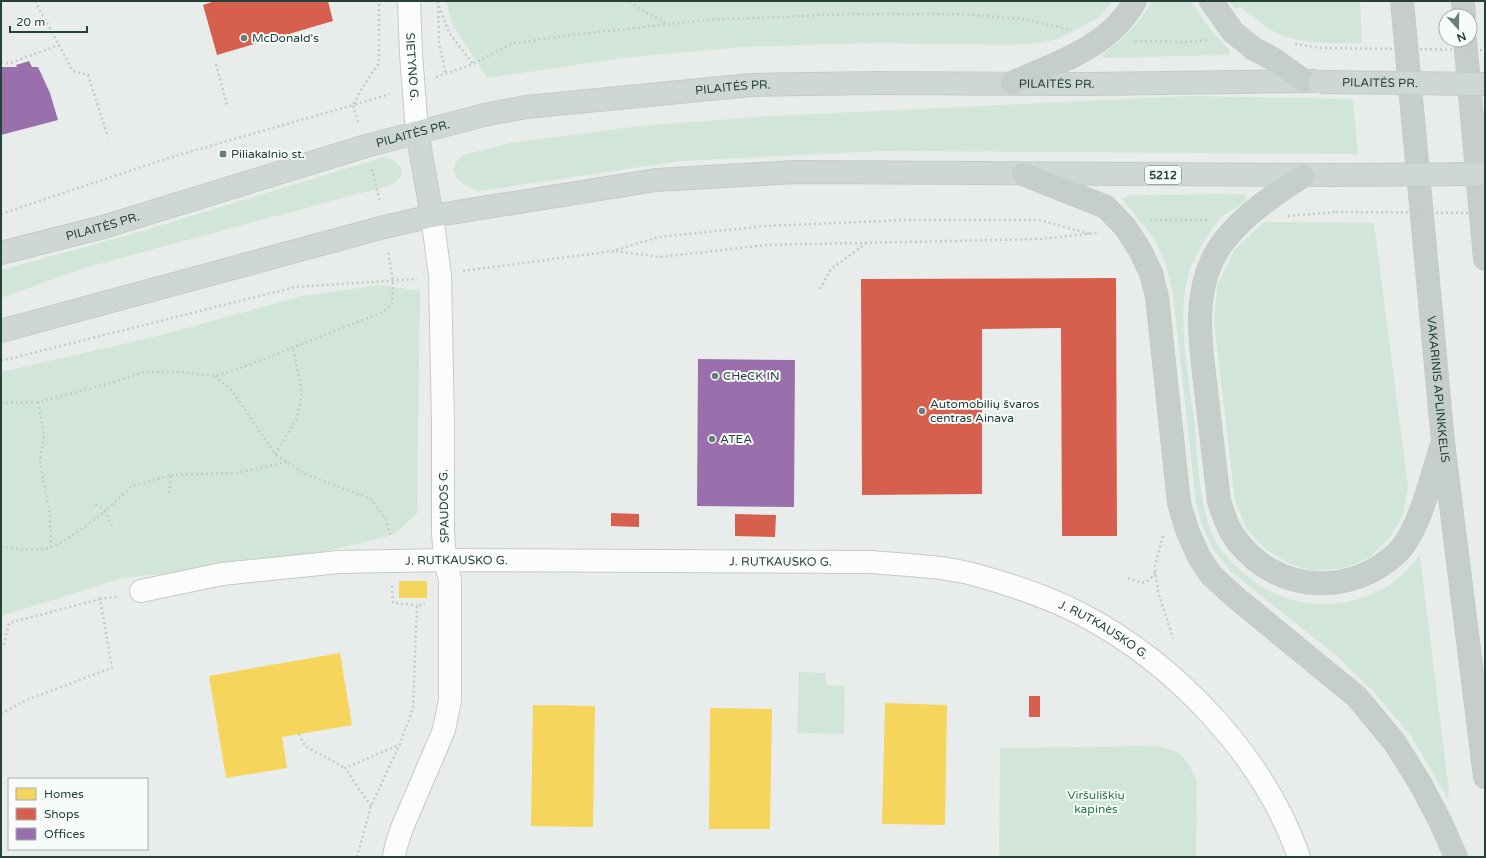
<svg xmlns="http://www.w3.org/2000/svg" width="1486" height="858" font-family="'Varela Round',sans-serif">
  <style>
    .green { fill: #d1e6d8 }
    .homes { fill: #f6d55c }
    .shops { fill: #d6604d }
    .offices { fill: #9970ab }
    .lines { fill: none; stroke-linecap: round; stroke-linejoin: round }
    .minor-casing { stroke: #c5cac8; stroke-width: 24 }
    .primary-casing { stroke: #c3ccc9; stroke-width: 24 }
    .trunk-casing { stroke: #c3ccc9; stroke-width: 24 }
    .path { stroke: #c3ccca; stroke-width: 2.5; stroke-dasharray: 2 3; stroke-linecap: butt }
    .minor { stroke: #fcfcfc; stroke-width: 22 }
    .primary { stroke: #cfd7d5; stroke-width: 22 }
    .trunk { stroke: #c6cecc; stroke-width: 22 }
    .primary-bridge-casing { stroke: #c3ccc9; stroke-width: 24; stroke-linecap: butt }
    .path-bridge { stroke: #c3ccca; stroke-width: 2.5; stroke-dasharray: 2 3; stroke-linecap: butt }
    .primary-bridge { stroke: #cfd7d5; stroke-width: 22 }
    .poi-dot { fill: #697e78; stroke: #f7fbf9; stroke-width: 1.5 }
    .labels { text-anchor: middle; stroke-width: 4; stroke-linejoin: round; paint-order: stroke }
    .shield { fill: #f7fbf9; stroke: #637a73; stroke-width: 1 }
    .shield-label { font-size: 11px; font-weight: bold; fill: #24423a }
    .poi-label { font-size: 12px; fill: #24423a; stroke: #f7fbf9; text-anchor: start }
    .street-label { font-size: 12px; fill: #24423a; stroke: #f7fbf9 }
    .park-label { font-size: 12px; fill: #2d7a4b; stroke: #f7fbf9 }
  </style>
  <rect width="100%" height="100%" fill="#e8edeb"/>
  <g class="green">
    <path d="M446 1H1113L1098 18 1057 39 1041 43 1011 45 868 43 744 47 622 58 487 78 452 24Z"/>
    <path d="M1152 1H1191L1210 29 1230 50 1229 55 1104 58 1102 55C1124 38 1138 26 1152 1Z"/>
    <path d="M1229 1H1360L1362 43C1331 43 1296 46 1268 28 1259 22 1250 14 1241 7L1235 9Z"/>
    <path d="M1187 96 1353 99 1358 154 883 151 681 161 480 191C466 187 458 183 453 170L456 162 463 155 509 143 639 126 772 116Z"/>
    <path d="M384 157C394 161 400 162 402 174L399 179 391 185 84 268 1 298V270L139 232Z"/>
    <path d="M1244 194 1246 199C1240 208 1232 209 1224 215 1213 223 1191 262 1188 275 1177 321 1188 372 1194 418 1198 459 1198 501 1214 539 1219 550 1231 561 1240 570 1279 607 1332 614 1381 590 1396 583 1408 568 1420 556L1449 791 1448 799 1411 736 1374 692 1336 655 1230 571 1212 547 1202 525 1196 503 1173 294 1166 264 1153 237 1122 199 1129 195Z"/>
    <path d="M1264 222 1374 223 1408 486 1403 515 1391 536 1370 557 1345 568 1314 571 1290 564 1264 548 1246 528 1235 501 1214 322 1217 286 1234 250Z"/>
    <path d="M381 285 420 291 417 514 393 535 290 560 123 578 1 616V372L158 336 302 296Z"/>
    <path d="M799 672 826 673V685L845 686 844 734 797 733Z"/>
    <path d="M1156 746 1178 752 1189 765 1197 781 1196 857H999L1000 748Z"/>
  </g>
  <g class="homes">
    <rect x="399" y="581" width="28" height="17"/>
    <path d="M340 653 352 725 282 737 287 768 226 778 209 676Z"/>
    <path d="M885 703 947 705 945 825 882 824Z"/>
    <path d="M533 705 595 706 593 827 531 826Z"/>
    <path d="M710 708 772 709 770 829H709Z"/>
  </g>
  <g class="shops">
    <path d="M215 1H328L333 21 217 55 203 5Z"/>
    <path d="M1116 278 1117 536H1062L1061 328 982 329V494L862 495 861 279Z"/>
    <path d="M611 513 639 514V527L611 526Z"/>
    <path d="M735 514 776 515 775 537 735 536Z"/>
    <rect x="1029" y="696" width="11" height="21"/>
  </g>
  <g class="offices">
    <path d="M29 61 32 67H38L50 93 58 120 1 135V67H17L16 65Z"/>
    <path d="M698 359 795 360 794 507 697 506Z"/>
  </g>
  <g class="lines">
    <g class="minor-casing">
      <g id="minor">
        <path id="s1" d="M409 1 411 54 417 132"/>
        <path id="s2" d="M141 591 222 574 339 562 445 560 871 562C906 565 943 566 976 575 1012 585 1048 597 1081 614 1175 663 1264 756 1299 857"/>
        <path d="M394 857 396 846 402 828 444 730 450 700V580L445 560 443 532V423L440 275 432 216"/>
      </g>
    </g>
    <g class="primary-casing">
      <g id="primary">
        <path d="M417 132 432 216"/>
        <path id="s3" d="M1 253 103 227 366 146 484 115 526 107 751 85 875 83 1089 84 1314 81"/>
        <path d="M1 331 384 227 432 216 656 180 797 172 1335 175"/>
      </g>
    </g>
    <g class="trunk-casing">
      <g id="trunk">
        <path d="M1211 1 1233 32 1254 49 1273 59 1304 81"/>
        <path id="s4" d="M1402 1 1443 442 1485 777"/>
        <path d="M1463 1 1464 16"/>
        <path d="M1465 40 1485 259"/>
        <path d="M1012 83C1057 63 1110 47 1135 1"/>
        <path d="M1023 174 1106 207 1125 227 1140 250 1151 273 1157 297 1179 503 1187 530 1199 557 1211 575 1235 597 1357 697 1395 743 1420 783 1440 821 1456 857"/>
        <path d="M1303 176C1277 193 1249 211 1228 236 1188 282 1201 344 1207 399 1211 433 1215 467 1219 501 1224 516 1228 530 1238 542 1278 593 1350 597 1397 553 1419 532 1432 476 1441 447"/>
      </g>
    </g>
    <g class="path">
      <path d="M35 1 73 71 88 75 108 137"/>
      <path d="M438 1 439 44 446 74"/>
      <path d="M630 1 638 8 668 24"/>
      <path d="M439 6 449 33 473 64"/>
      <path d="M1135 41 1185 42 1208 40"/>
      <path d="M1295 44 1320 48"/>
      <path d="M1 63H10L59 45"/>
      <path d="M216 64 227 105"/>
      <path d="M436 77 473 64 511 44 555 37 705 20 850 14H962L1024 19 1071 30"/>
      <path d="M358 122 353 105 390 94"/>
      <path d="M372 169 380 203"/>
      <path d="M1 214 165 159 353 105 364 85 379 63V1"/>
      <path d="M1288 216 1336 212"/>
      <path d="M1150 220H1209"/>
      <path d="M616 251 660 257 766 245 1041 239 1097 233"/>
      <path d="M463 271 613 251 659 237 765 226 908 220H1040L1090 234"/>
      <path d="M820 289 831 269 868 242"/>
      <path d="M1 361 295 287 417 279"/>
      <path d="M215 376 233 392 275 454 305 474 371 499 386 520 391 537"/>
      <path d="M38 402 44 434 40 464 50 514 51 547"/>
      <path d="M1 403 38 402 111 383 145 372H180L215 376 246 366 383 312 392 304 393 282 388 250"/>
      <path d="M275 454 297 418 302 392 293 348"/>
      <path d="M171 475 236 473 287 462"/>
      <path d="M112 526 105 511 132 486 171 475 169 495"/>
      <path d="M1163 536 1155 566 1158 592 1173 638"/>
      <path d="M1 547C16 548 36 552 51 547 62 544 96 519 105 511L93 503"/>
      <path d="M1128 578 1142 583 1149 580 1156 572"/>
      <path d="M392 586 393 603 417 605"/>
      <path d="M4 645 9 623 100 599"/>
      <path d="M1 714 26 700 112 668 100 599 119 596"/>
      <path d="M299 734 305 746 345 768"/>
      <path d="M371 806 345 768 399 745"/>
      <path d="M357 857 371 806 400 744 413 708 417 605H425"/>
    </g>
    <use href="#minor" class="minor"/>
    <use href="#primary" class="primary"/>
    <use href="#trunk" class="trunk"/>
    <g class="primary-bridge-casing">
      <g id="primary-bridge">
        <path id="s5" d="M1320 82 1485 84"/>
        <path d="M1335 175 1485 174"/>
      </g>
    </g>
    <g class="path-bridge">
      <path d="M1320 48 1485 50"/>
      <path d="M1336 212 1485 213"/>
    </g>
    <use href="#primary-bridge" class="primary-bridge"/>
  </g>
  <g class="poi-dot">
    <circle cx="244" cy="38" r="4"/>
    <rect x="219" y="150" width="8" height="8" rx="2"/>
    <circle cx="715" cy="376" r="4"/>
    <circle cx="922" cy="411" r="4"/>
    <circle cx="712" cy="439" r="4"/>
  </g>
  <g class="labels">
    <rect class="shield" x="1145" y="166" width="36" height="18" rx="3"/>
    <g class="shield-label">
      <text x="1163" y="179">5212</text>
    </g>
    <g class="poi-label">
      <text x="252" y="42">McDonald's</text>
      <text x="231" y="158">Piliakalnio st.</text>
      <text x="723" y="380">CHeCK IN</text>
      <text x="930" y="408">Automobilių švaros<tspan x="930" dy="14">centras Ainava</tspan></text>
      <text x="720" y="443">ATEA</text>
    </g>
    <g class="street-label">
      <text dy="4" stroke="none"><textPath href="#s1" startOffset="66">SIETYNO G.</textPath></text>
      <text dy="4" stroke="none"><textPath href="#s3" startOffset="1077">PILAITĖS PR.</textPath></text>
      <text dy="4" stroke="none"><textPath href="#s5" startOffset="60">PILAITĖS PR.</textPath></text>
      <text dy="4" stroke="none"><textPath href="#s3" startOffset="753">PILAITĖS PR.</textPath></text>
      <text dy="4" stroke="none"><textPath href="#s3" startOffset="429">PILAITĖS PR.</textPath></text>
      <text dy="4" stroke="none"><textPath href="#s3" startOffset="105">PILAITĖS PR.</textPath></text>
      <text dy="4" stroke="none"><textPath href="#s4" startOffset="390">VAKARINIS APLINKKELIS</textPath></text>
      <text transform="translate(444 506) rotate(-91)" y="4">SPAUDOS G.</text>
      <text dy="4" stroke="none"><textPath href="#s2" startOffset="318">J. RUTKAUSKO G.</textPath></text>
      <text dy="4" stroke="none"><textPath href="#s2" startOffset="642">J. RUTKAUSKO G.</textPath></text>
      <text dy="4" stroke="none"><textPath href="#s2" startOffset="978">J. RUTKAUSKO G.</textPath></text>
    </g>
    <g class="park-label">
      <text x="1096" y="799">Viršuliškių<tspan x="1096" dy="14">kapinės</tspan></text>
    </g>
  </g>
  <rect width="1486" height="858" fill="none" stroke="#24423a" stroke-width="4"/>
  <rect x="8" y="778" width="140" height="72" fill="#f7fbf9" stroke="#a3b1ad"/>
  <rect x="16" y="788" width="20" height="12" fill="#f6d55c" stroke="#a3b1ad"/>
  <text x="44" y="798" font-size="12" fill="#24423a">Homes</text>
  <rect x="16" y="808" width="20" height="12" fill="#d6604d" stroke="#a3b1ad"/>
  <text x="44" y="818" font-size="12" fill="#24423a">Shops</text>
  <rect x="16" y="828" width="20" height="12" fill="#9970ab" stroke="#a3b1ad"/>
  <text x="44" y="838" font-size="12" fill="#24423a">Offices</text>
  <g transform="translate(1458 28) rotate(159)"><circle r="19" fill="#f7fbf9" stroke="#a3b1ad"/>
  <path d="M0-3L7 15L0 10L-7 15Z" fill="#697e78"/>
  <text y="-6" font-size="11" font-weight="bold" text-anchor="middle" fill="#24423a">N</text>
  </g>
  <path d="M10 26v6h77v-6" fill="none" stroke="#24423a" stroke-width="2"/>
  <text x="16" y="26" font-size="12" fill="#24423a" stroke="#f7fbf9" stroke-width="3" paint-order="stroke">20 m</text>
</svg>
